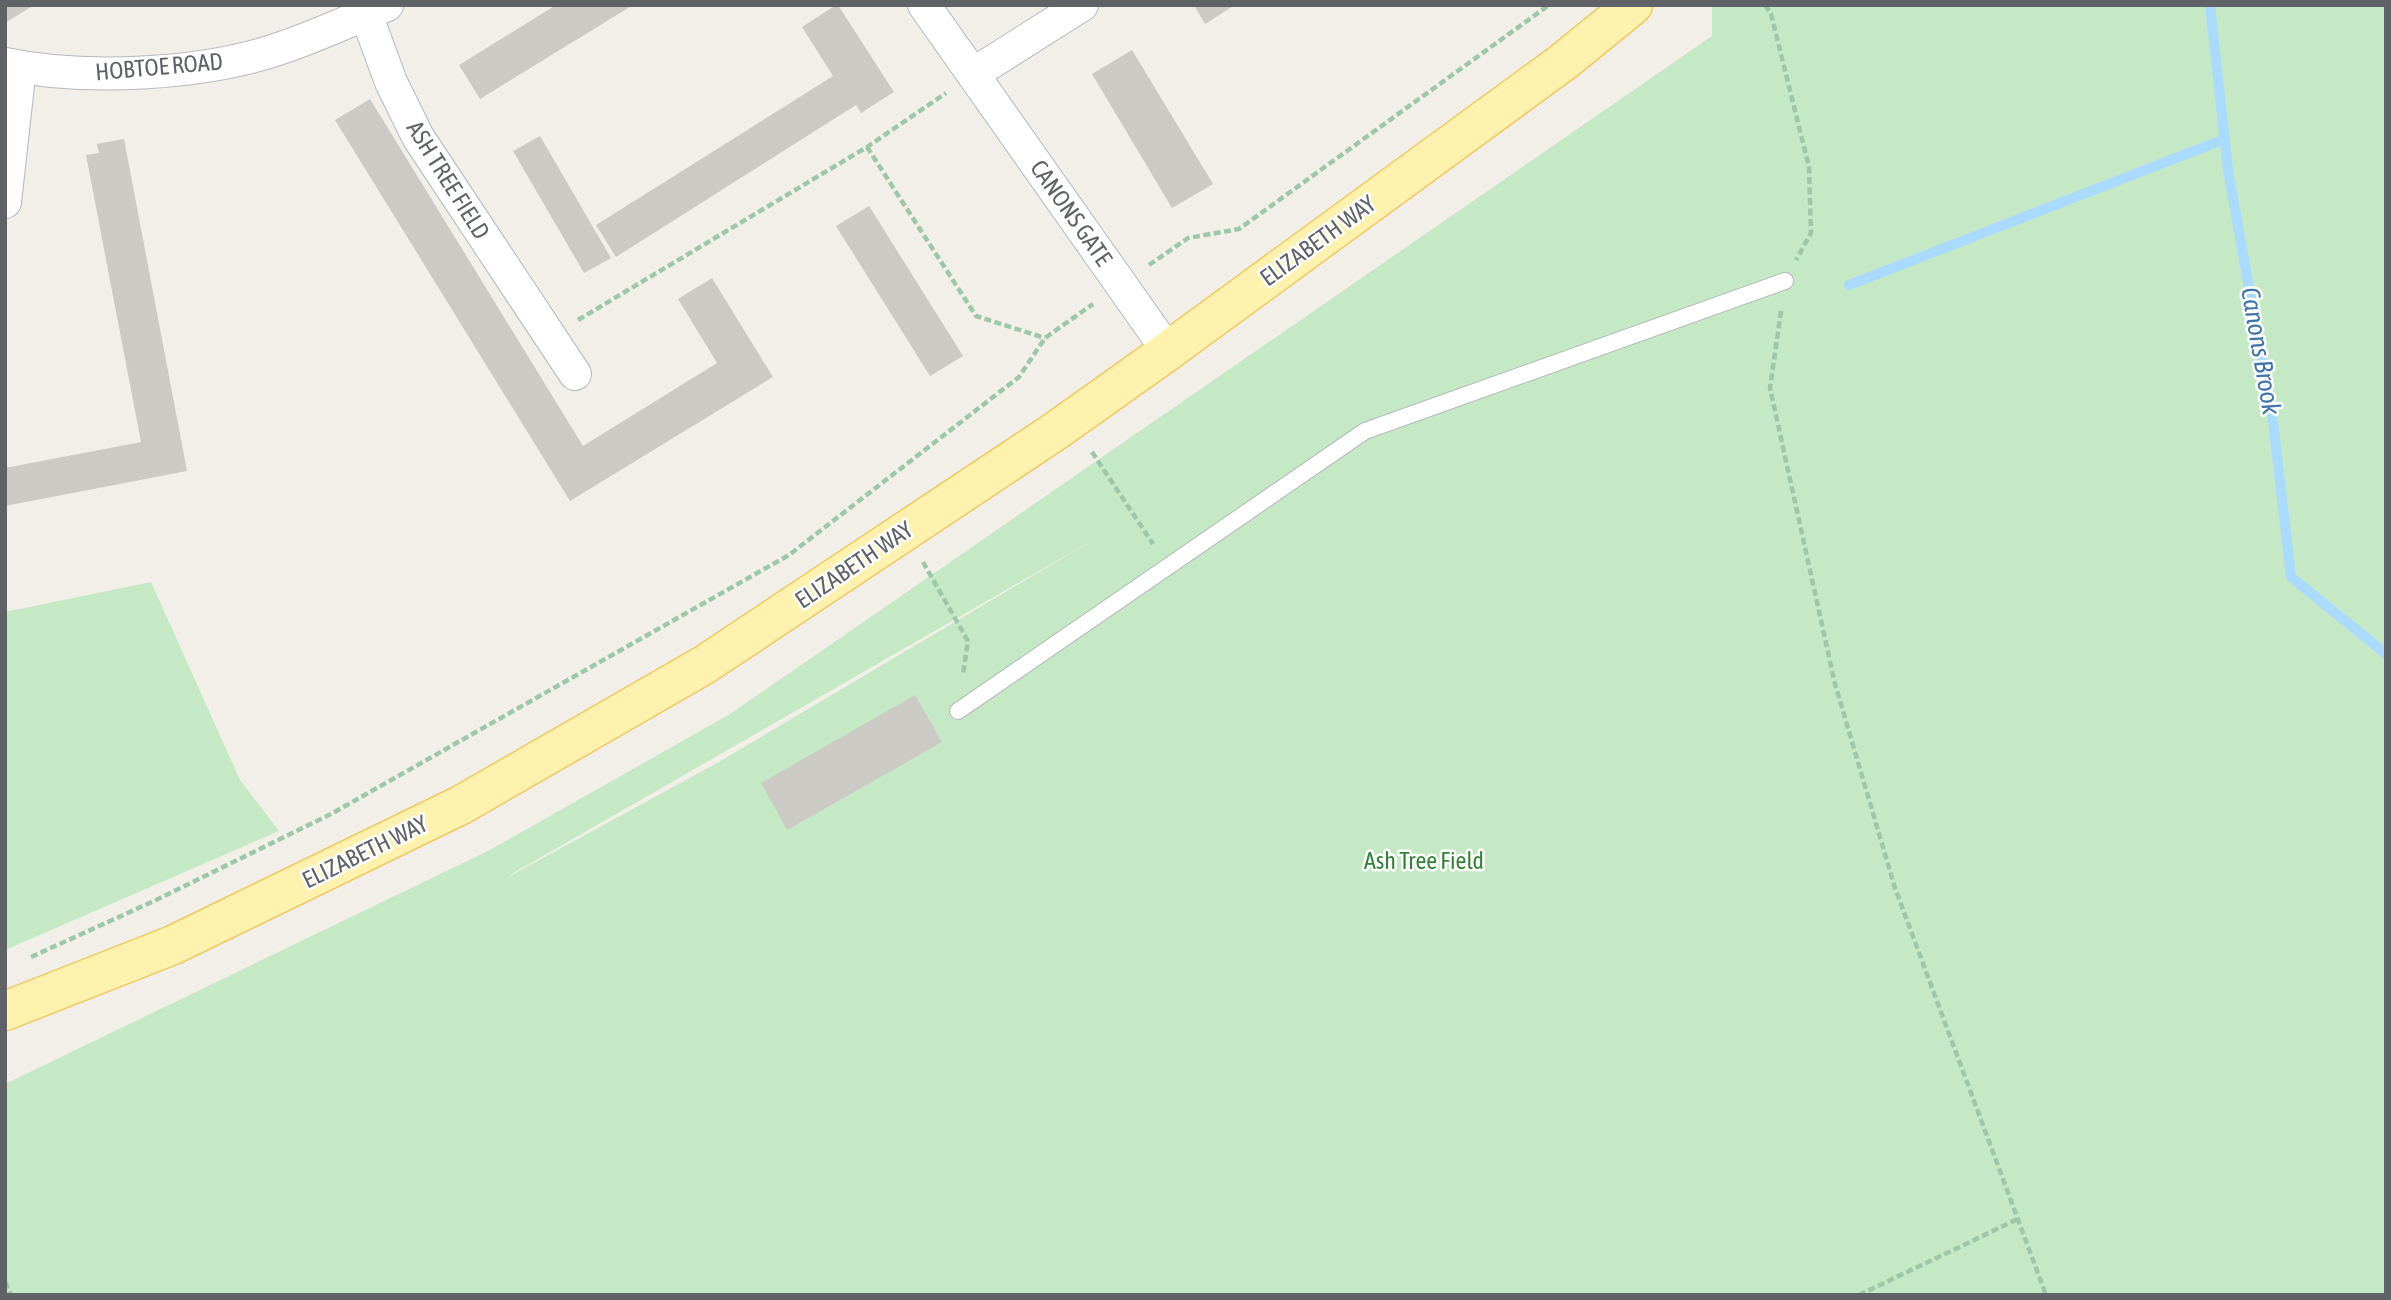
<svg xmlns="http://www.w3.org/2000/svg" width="2391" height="1300" font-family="'Asap Condensed',sans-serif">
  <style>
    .green { fill: #c5e8c5; fill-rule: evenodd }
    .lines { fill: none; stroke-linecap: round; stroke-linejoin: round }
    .stream { stroke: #aadaff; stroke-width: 10 }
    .building { fill: #cccac5 }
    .service-casing { stroke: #b5b8bc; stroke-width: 18 }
    .minor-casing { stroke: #b5b8bc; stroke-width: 34 }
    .primary-casing { stroke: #f2c960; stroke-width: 41 }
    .path { stroke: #9cc7a9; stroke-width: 4.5; stroke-dasharray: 7 3.5; stroke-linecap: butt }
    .service { stroke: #fff; stroke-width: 16 }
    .minor { stroke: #fff; stroke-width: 32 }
    .primary { stroke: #fff2af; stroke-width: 38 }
    .labels { text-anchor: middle; stroke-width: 5; stroke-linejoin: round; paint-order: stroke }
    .street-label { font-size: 24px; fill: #5f6368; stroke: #fff }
    .park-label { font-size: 24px; fill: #348238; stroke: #fff }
    .water-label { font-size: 26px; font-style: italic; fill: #4174aa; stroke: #fff }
  </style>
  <rect width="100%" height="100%" fill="#f1efe8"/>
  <g class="green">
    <path d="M1712 5H2386V1295H5V1084L490 850 730 714 1712 36ZM1100 536 717 763 510 876V875Z"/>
    <path d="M151 582 240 780 279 831 5 950V612Z"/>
  </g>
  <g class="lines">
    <g class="stream">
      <path d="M2210 5 2228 170 2273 421 2291 577 2386 654"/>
      <path d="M1849 285 2225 139"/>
    </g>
  </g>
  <g class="building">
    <path d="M5 5H34L5 23Z"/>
    <path d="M556 5H633L480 99 459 65Z"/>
    <path d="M836 5H838L894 92 861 113 856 105 616 257 596 225 833 76 802 27Z"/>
    <path d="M1194 5H1235L1205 24Z"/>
    <path d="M1132 50 1213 184 1172 208 1092 74Z"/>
    <path d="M370 99 583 446 717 363 678 299 712 278 773 377 570 501 335 120Z"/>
    <path d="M540 136 611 258 584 273 513 151Z"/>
    <path d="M124 139 187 471 5 506V468L141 442 86 155 99 153 97 144Z"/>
    <path d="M869 206 963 356 930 376 836 226Z"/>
    <path d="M915 695 942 742 787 830 761 783Z"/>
  </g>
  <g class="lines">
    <g class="service-casing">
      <path id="service" d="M958 711 1365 431 1785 281"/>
    </g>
    <g class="minor-casing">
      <g id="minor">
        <path d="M924 5 1168 351"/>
        <path d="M366 14 391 82 418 137 575 374"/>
        <path d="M5 64C87 81 208 75 287 46 321 34 354 19 387 5"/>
        <path d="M973 74 1082 5"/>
        <path d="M5 202 20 67"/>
      </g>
    </g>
    <g class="primary-casing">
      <path id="primary" d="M5 1011 173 945 461 805 704 665 1057 430 1168 351 1563 62 1633 5"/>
    </g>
    <g class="path">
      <path d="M1765 5 1771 14 1809 167 1811 233 1796 260"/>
      <path d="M867 147 976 316 1045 338"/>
      <path d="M1149 265 1188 238 1239 229 1549 5"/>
      <path d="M1781 311 1770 388 1835 684 1895 888 2046 1295"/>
      <path d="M578 320 867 147 946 93"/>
      <path d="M1092 452 1153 544"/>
      <path d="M923 562 968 641 963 674"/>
      <path d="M2385 733H2386"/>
      <path d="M31 957 154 901 331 814 789 555 1019 377 1045 338 1093 304"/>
      <path d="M5 1282 11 1295"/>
      <path d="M1859 1295 2018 1219"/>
    </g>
    <use href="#service" class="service"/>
    <use href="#minor" class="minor"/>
    <use href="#primary" class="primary"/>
  </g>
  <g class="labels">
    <g class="street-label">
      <text transform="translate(159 67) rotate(-5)" y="8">HOBTOE ROAD</text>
      <text transform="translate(448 180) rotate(58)" y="8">ASH TREE FIELD</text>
      <text transform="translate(1071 213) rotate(55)" y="8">CANONS GATE</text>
      <text transform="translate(1318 241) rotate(-36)" y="8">ELIZABETH WAY</text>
      <text transform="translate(854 565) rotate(-34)" y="8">ELIZABETH WAY</text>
      <text transform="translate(365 852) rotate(-26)" y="8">ELIZABETH WAY</text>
    </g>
    <g class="park-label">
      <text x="1424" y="869">Ash Tree Field</text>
    </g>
    <g class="water-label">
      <text transform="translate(2261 351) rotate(80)" y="9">Canons Brook</text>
    </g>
  </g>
  <rect width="2391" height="1300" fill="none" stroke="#5f6368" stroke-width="14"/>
</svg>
